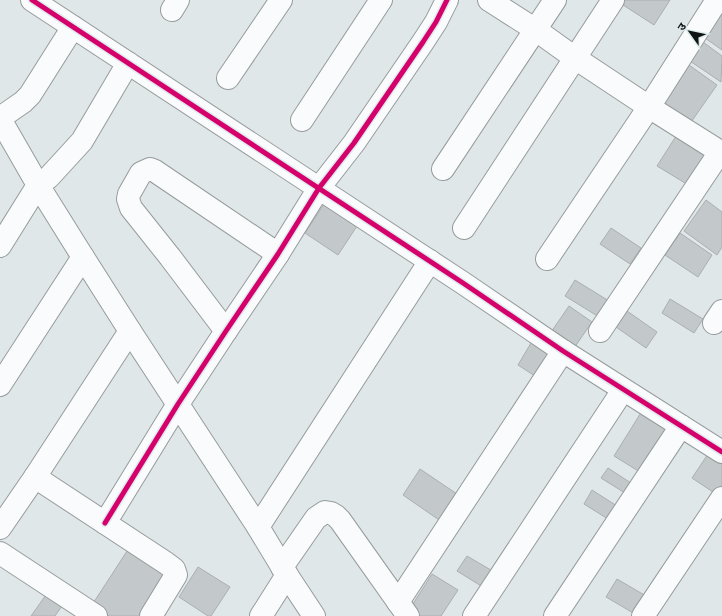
<svg xmlns="http://www.w3.org/2000/svg" width="722" height="616" font-family="'Fira Sans Condensed','Noto Sans Devanagari',sans-serif">
  <style>
    .building { fill: #c3c9ca; stroke: #aaafb0 }
    .lines { fill: none; stroke-linecap: round; stroke-linejoin: round }
    .minor-casing { stroke: #969b9c; stroke-width: 24 }
    .minor { stroke: #fafbfc; stroke-width: 22 }
    .cycleway-casing { stroke: #ddeaeb; stroke-width: 8 }
    .cycleway { stroke: #d6006c; stroke-width: 5 }
  </style>
  <rect width="100%" height="100%" fill="#e0e7e8"/>
  <g class="building">
    <path d="M622 0H670L654 25 620 3Z"/>
    <path d="M722 11V50L705 38Z"/>
    <path d="M703 42 722 56 721 82 690 61Z"/>
    <path d="M689 65 717 85 689 125 660 105Z"/>
    <path d="M678 133 710 153 690 186 657 166Z"/>
    <path d="M706 200 722 212V247L717 255 684 231Z"/>
    <path d="M326 201 359 223 338 255 305 233Z"/>
    <path d="M611 228 641 248 630 264 600 244Z"/>
    <path d="M680 233 712 255 698 277 665 255Z"/>
    <path d="M575 280 609 301 599 317 565 296Z"/>
    <path d="M670 299 703 319 694 333 662 313Z"/>
    <path d="M569 306 592 322 572 351 549 335Z"/>
    <path d="M627 311 657 332 646 348 616 327Z"/>
    <path d="M531 343 548 354 535 376 518 365Z"/>
    <path d="M642 411 668 428 640 472 614 456Z"/>
    <path d="M710 451 722 459V485L716 494 692 478Z"/>
    <path d="M608 468 631 483 625 493 601 478Z"/>
    <path d="M420 469 457 494 442 522 403 495Z"/>
    <path d="M592 490 617 506 608 519 584 504Z"/>
    <path d="M129 548 170 574 143 616H109L92 605Z"/>
    <path d="M467 556 496 573 486 589 457 571Z"/>
    <path d="M198 567 230 587 211 616H208L179 597Z"/>
    <path d="M432 574 458 590 441 616H417L411 607Z"/>
    <path d="M617 579 646 596 635 614 606 597Z"/>
    <path d="M48 592 64 603 55 616H31Z"/>
  </g>
  <g class="lines">
    <g class="minor-casing">
      <g id="minor">
        <path d="M32 0 463 283 563 351 722 452"/>
        <path d="M489 0 536 30 575 58 649 107 722 153"/>
        <path d="M172 10 178 0"/>
        <path d="M228 78 281 0"/>
        <path d="M0 118 23 102 30 95 73 27"/>
        <path d="M0 119 38 185 83 257 130 331 258 527 287 575 314 616"/>
        <path d="M302 120 381 0"/>
        <path d="M443 169 555 0"/>
        <path d="M464 228 613 0"/>
        <path d="M0 246 38 185 49 177 82 141 128 63"/>
        <path d="M547 259 649 107 717 0"/>
        <path d="M714 323 722 311"/>
        <path d="M226 331 170 257 131 208 128 199 129 194 141 173 150 169 155 171 278 254"/>
        <path d="M600 331 720 152"/>
        <path d="M0 385 83 257"/>
        <path d="M35 477 166 563 174 569 176 575 151 616"/>
        <path d="M105 523 178 404 226 331 278 254 319 188 354 143 423 42 436 22 447 0"/>
        <path d="M258 527 430 261"/>
        <path d="M0 528 35 477 130 331"/>
        <path d="M0 553 96 616"/>
        <path d="M282 567 316 518 325 512 331 513 336 516 340 520 408 616"/>
        <path d="M398 602 563 351"/>
        <path d="M261 616 287 575"/>
        <path d="M474 616 623 390"/>
        <path d="M555 616 681 426"/>
        <path d="M643 616 722 498"/>
      </g>
    </g>
    <use href="#minor" class="minor"/>
    <g class="cycleway-casing">
      <g id="cycleway">
        <path d="M32 0 463 283 563 351 722 452"/>
        <path d="M105 523 178 404 226 331 278 254 319 188 354 143 423 42 436 22 447 0"/>
      </g>
    </g>
    <use href="#cycleway" class="cycleway"/>
  </g>
  <g transform="translate(690 32) rotate(303)" stroke="#ddeaeb" stroke-width="3" paint-order="stroke">
  <path d="M0-3L7 15L0 10L-7 15Z" fill="#0f1314"/>
  <text y="-6" font-size="11" font-weight="bold" text-anchor="middle" fill="#0f1314">उ</text>
  </g>
</svg>
